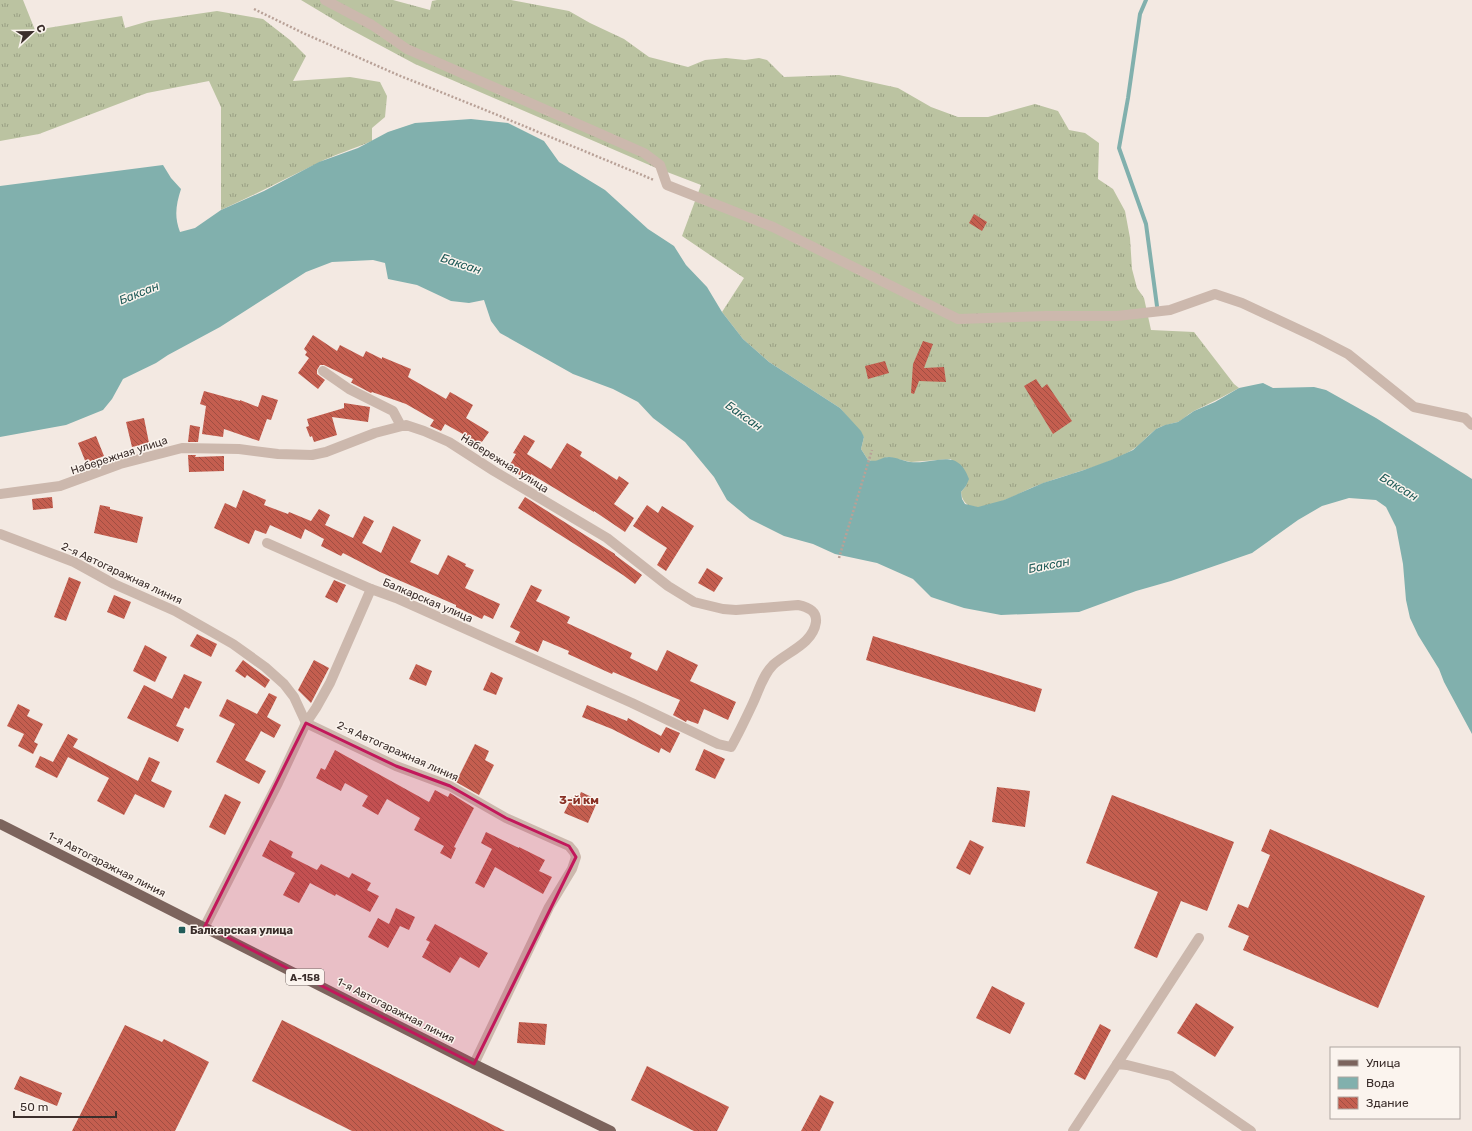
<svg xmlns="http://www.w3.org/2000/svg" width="1472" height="1131" font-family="Rubik,sans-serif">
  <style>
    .grass { fill: url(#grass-tufts) }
    .water { fill: #81b0ad }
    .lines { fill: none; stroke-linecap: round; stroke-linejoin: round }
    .stream { stroke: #81b0ad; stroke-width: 4 }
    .building { fill: url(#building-back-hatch) }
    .path { stroke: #b8a197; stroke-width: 2.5; stroke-dasharray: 2 2; stroke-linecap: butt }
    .minor { stroke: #ccb8ad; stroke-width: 10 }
    .major { stroke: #7c645d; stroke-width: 10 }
    .marked { fill: #c2185b; fill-opacity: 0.2; stroke: #c2185b; stroke-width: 3; stroke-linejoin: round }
    .poi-dot { fill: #215c59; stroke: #fbf4ee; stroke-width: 1.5 }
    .labels { text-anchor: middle; stroke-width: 3; stroke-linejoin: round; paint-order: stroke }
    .shield { fill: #fbf4ee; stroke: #756966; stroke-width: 1 }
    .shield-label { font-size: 10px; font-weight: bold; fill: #3b2e2b }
    .street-label { font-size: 11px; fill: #3b2e2b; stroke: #fbf4ee }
    .poi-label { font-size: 11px; font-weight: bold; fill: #3b2e2b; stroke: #fbf4ee; text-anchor: start }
    .water-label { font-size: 12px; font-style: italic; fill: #215c59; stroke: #fbf4ee }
    .neighbourhood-label { font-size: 12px; font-weight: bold; fill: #893125; stroke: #fbf4ee }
  </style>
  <defs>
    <pattern id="grass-tufts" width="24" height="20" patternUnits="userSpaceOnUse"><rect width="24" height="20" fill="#bbc3a1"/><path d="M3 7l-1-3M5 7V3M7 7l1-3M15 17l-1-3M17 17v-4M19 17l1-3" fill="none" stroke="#999f83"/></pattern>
    <pattern id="building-back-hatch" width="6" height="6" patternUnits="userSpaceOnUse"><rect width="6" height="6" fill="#c45e4f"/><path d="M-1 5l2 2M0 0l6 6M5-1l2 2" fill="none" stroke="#a04e42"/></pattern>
  </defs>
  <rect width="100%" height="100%" fill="#f3e9e2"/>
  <g class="grass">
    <path d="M0 0H23L35 30 122 16 125 28 149 21 217 11 263 19 290 40 306 56 293 81 350 77 380 82 387 96 385 117 372 128V141C354 149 335 154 318 163 285 179 254 195 221 210V107L209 81 147 93 39 134 0 141Z"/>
    <path d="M301 0H393L430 10 432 1 437 0H511L569 11 590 23 624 39 649 57 688 67 705 60 726 58 745 60 759 58 767 60 784 77 839 75 898 88 931 107 958 117H988L1035 104 1058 111 1069 130 1085 133 1099 143 1098 179 1113 189 1125 211 1130 238 1132 269 1137 288 1144 298 1151 330 1194 332 1234 384 1239 388C1225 396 1210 403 1196 410 1189 413 1184 419 1178 422 1171 424 1164 425 1158 428 1148 434 1142 444 1132 450 1108 465 1071 473 1044 483 1023 490 1002 505 979 507 968 508 962 502 961 492L966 486 951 459 911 462 888 457 875 462 868 460 861 449 864 437 840 408 769 362 743 339 722 312 744 278 682 236 701 185 654 167 415 64 346 27Z"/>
  </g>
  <path class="water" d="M471 119 508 123 544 141 559 162 605 190 648 229 674 246 686 265 707 287 722 312 743 339 769 362 840 408 861 431 864 437 861 449 868 460C879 463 880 457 889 457 896 457 903 461 910 462 936 465 957 446 969 479L966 486 961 492 962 499 965 504 978 507 1004 500 1043 483 1084 470 1111 460 1133 450 1156 429 1165 425 1178 422 1194 411 1215 402 1239 388 1263 383 1273 388 1314 387 1326 390 1376 418 1472 479V734L1444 682 1439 669 1418 635 1410 618 1406 600 1403 564 1396 527 1386 507 1376 500 1349 498 1322 506 1298 520 1252 553 1171 581 1136 591 1079 612 1001 615 964 608 931 597 913 579 877 563 835 554 813 544 784 536 750 519 727 500 714 477 685 442 653 418 638 402 613 389 573 374 500 333 491 321 484 300 469 303 451 301 417 285 388 279 385 263 373 260 332 262 306 272 220 327 168 355 156 363 123 379 112 399 103 410 66 425 0 437V186L163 165 171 178 181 189C176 205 174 216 180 232L195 228 221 210 264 191 319 162 358 148 388 132 415 123Z"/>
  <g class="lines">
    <path class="stream" d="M1146 0 1140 14 1128 98 1119 148 1146 224 1157 306"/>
  </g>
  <g class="building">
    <path d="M974 214 987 222 982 231 969 223Z"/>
    <path d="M313 335 337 351 340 345 363 357 366 351 382 359V357L411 369 408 377 446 399 450 392 473 405 466 418 489 432 479 446 469 440 470 438 445 424 441 431 430 426 434 420 406 404 372 392 371 393 352 383H351L353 379 324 365H320L317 370V374L325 380 318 389 298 373 309 358 305 355 307 352 304 349Z"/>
    <path d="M923 341 933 344 924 368 944 367 946 382 919 381 914 394 911 393 913 364Z"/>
    <path d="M885 361 889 373 868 379 865 366Z"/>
    <path d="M1036 379 1042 388 1047 384 1072 421 1053 434 1024 386Z"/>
    <path d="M204 391 240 401V400L258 407 262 395 278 400 271 420 267 419 259 441 224 429 223 437 202 434 206 406 200 404Z"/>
    <path d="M344 403 370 407 368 422 332 417 337 435 314 442 312 436 310 437 306 427 309 426 307 419 344 408Z"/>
    <path d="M144 418 149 443 132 447 126 422Z"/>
    <path d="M190 425 200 427 198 442H188Z"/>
    <path d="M524 435 535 441 527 454 551 469 567 443 582 452 580 456 617 480 619 476 629 483 614 504 634 518 625 532 594 511V512L531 474 528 480 508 468 516 454 513 453Z"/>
    <path d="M96 436 104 456 86 463 78 443Z"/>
    <path d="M188 455H196L195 457 224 456V471L189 472Z"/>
    <path d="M243 490 266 500 264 505 288 514 289 512 311 521 319 509 330 515 325 525 353 538 364 516 374 521 362 543 381 553 393 526 421 540 410 562 438 575 448 555 466 564 465 566 474 570 465 588 500 604 493 619 484 615 482 619 456 607V605L380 572 343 553 341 556 321 546 324 539 305 529 301 539 270 525 266 534 255 530 249 544 214 528 225 503 236 508Z"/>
    <path d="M52 497 53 508 33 510 32 499Z"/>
    <path d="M525 497 615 554V555L642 575 635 584 623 575 518 508Z"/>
    <path d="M100 505 110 507V509L143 517 137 543 94 533Z"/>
    <path d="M647 505 658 513 662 506 694 526 666 571 657 565 667 548 633 526Z"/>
    <path d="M707 568 723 578 714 592 698 583Z"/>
    <path d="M69 577 81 582 66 621 54 617Z"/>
    <path d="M334 580 346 585 337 603 325 597Z"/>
    <path d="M531 585 542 590 536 601 570 617 567 623 632 653 630 658 657 671 667 650 698 665 690 681 736 702 728 720 704 709 698 724 687 720 686 722 673 715 680 700 613 672 612 674 568 654 569 651 543 640 538 652 515 642 520 632 510 627Z"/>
    <path d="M114 595 131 602 124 619 107 612Z"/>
    <path d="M197 634 217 644 211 657 190 646Z"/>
    <path d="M873 636 1042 689 1035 712 866 660Z"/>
    <path d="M145 645 167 657 155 682 133 671Z"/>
    <path d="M243 660 270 680 265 688 247 675 245 678 235 671Z"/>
    <path d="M314 660 329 668 311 703 298 690Z"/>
    <path d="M416 664 432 671 426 686 409 679Z"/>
    <path d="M491 672 503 678 496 695 483 690Z"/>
    <path d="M184 674 202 682 189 709 185 707 176 726 184 729 178 742 127 718 144 685 172 699Z"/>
    <path d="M269 693 277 697 267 717 281 725 274 738 261 731 245 760 266 771 259 784 216 762 235 724 219 716 227 699 257 714Z"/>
    <path d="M18 704 30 710 27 716 43 724 34 742 38 744 33 754 18 746 24 734 7 726Z"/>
    <path d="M587 705 627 721 628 718 661 736 666 727 680 733 670 753 661 748 659 753 612 729 582 717Z"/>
    <path d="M68 734 78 739 73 747 138 781 149 757 160 762 151 781 172 791 164 808 135 794 124 815 97 801 109 778 68 757 57 778 35 767 40 756 53 762Z"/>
    <path d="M475 744 489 751 485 760 494 765 479 795 456 782Z"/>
    <path d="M704 749 725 759 715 779 695 770Z"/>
    <path d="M335 750 429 802 435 790 448 797 450 793 474 808 454 847 456 848 451 859 440 853 444 846 414 830 420 818 387 799 378 815 362 806 368 796 345 783 341 791 316 778 321 768 325 770Z"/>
    <path d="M997 787 1030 791 1025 827 992 822Z"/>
    <path d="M581 792 598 800 588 823 564 813 572 797 578 799Z"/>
    <path d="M225 794 241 802 225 835 209 827Z"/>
    <path d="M1112 795 1234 842 1207 911 1181 901 1157 958 1134 948 1158 892 1086 863Z"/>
    <path d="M1270 829 1425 896 1378 1008 1243 950 1249 936 1228 927 1238 904 1248 908 1270 855 1261 851Z"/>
    <path d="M486 832 519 848V847L545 860 539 871 552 877 543 894 495 867 484 888 475 883 492 849 481 843Z"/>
    <path d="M270 840 293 852 291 857 317 870 321 864 349 878 352 873 371 883 367 890 379 896 370 912 336 894 335 896 310 883 299 903 283 895 295 873 262 856Z"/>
    <path d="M970 840 984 847 970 875 956 868Z"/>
    <path d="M396 908 415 917 409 930 400 926 388 948 368 937 378 918 389 924Z"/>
    <path d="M435 924 488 953 479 968 460 957 450 973 422 957 430 942 426 940Z"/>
    <path d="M992 986 1025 1003 1010 1034 976 1018Z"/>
    <path d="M1196 1003 1234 1027 1215 1057 1177 1033Z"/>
    <path d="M282 1020 505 1131H352L252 1081Z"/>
    <path d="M519 1022 547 1024 545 1045 517 1043Z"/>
    <path d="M1100 1024 1111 1030 1085 1080 1074 1074Z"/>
    <path d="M125 1025 162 1042 164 1039 209 1062 175 1131H72Z"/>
    <path d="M647 1066 729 1107 717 1131H694L631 1100Z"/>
    <path d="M20 1076 62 1093 57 1106 14 1089Z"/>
    <path d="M820 1095 834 1102 820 1131H801Z"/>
  </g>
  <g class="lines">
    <g class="path">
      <path d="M254 9 303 33 398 75 478 107 654 180"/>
      <path d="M839 558 872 450"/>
    </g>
    <g class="minor">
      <path d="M325 0 372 25 407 49 644 153 660 165 667 185 773 227 958 319 1046 316H1117L1170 310 1215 294 1242 303 1317 338 1348 354 1414 407 1465 418 1472 425"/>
      <path d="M323 371 349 389 393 411 401 426"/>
      <path d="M0 494 60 486 120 464 182 448 239 449 278 454 312 455 326 452 375 433 406 425 424 431 449 442 494 471 607 538 668 586 694 602 723 609 736 610 798 605C808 607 817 611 816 622 813 644 787 652 773 665 763 675 759 690 753 703 746 718 739 733 731 747L718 744 632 703 396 598 371 589 330 683 316 708 306 723 278 783 205 926"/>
      <path d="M0 534 74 562 114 584 175 611 233 644 265 667 284 684 294 697 306 723 396 766 450 786 506 818 569 846 574 852 576 857 572 869 549 907 474 1064"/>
      <path d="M267 543 371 589"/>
      <path d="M1117 1064 1199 938"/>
      <path d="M1073 1131 1117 1064 1127 1065 1171 1076 1251 1131"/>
    </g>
    <path class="major" d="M0 824 474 1064 611 1131"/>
  </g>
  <path class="marked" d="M306 723 396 766 450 786 506 818 569 846 576 857 474 1064 205 926Z"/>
  <rect class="poi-dot" x="178" y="926" width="8" height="8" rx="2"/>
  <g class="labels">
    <rect class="shield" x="286" y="969" width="38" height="16" rx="3"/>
    <g class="shield-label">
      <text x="305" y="981">А-158</text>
    </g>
    <g class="street-label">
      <text transform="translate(119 455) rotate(-18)" y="4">Набережная улица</text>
      <text transform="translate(505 463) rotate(32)" y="4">Набережная улица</text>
      <text transform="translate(122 573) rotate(25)" y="4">2-я Автогаражная линия</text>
      <text transform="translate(428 600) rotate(23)" y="4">Балкарская улица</text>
      <text transform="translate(398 751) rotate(24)" y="4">2-я Автогаражная линия</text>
      <text transform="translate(107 864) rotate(27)" y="4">1-я Автогаражная линия</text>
      <text transform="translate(396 1010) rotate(27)" y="4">1-я Автогаражная линия</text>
    </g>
    <g class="poi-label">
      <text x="190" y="934">Балкарская улица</text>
    </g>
    <g class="water-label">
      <text transform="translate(461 264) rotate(18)" y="4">Баксан</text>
      <text transform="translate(139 293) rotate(-22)" y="4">Баксан</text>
      <text transform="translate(744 416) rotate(35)" y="4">Баксан</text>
      <text transform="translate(1399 487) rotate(31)" y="4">Баксан</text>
      <text transform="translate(1049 565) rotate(-11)" y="4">Баксан</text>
    </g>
    <g class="neighbourhood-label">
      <text x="579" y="804">3-й км</text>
    </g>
  </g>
  <rect x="1330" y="1047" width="130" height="72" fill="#fbf4ee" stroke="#aea5a0"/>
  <rect x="1338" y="1060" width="20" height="6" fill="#7c645d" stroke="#aea5a0"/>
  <text x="1366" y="1067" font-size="12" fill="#3b2e2b">Улица</text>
  <rect x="1338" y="1077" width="20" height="12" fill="#81b0ad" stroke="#aea5a0"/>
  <text x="1366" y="1087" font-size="12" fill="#3b2e2b">Вода</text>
  <rect x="1338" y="1097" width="20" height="12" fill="url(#building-back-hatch)" stroke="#aea5a0"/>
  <text x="1366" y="1107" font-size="12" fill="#3b2e2b">Здание</text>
  <g transform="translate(32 32) rotate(68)" stroke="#fbf4ee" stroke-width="3" paint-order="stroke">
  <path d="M0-3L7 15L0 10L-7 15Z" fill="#3b2e2b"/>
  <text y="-6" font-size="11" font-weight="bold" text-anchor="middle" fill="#3b2e2b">С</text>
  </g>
  <path d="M14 1111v6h102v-6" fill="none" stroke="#3b2e2b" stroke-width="2"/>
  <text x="20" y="1111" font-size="12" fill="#3b2e2b" stroke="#fbf4ee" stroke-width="3" paint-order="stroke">50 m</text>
</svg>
